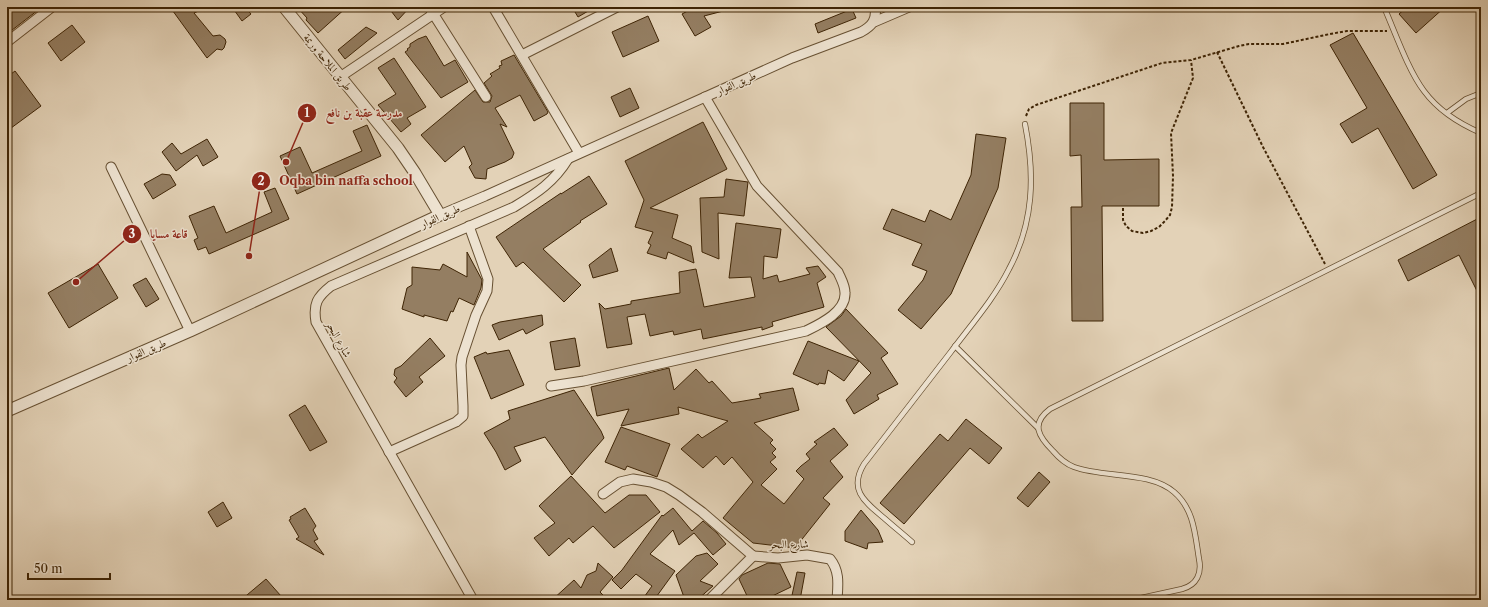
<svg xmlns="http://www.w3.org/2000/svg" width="1488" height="607" font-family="'Libre Caslon Text',Amiri,serif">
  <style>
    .building { fill: #947e62; stroke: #3e2405 }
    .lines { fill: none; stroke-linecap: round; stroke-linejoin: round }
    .service-casing { stroke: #675032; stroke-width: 6 }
    .minor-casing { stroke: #675032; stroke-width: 11 }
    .tertiary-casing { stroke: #675032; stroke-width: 13 }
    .path { stroke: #3e2405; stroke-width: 2; stroke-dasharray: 3 2; stroke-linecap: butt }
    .service { stroke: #ede2d0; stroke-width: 4.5 }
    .minor { stroke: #ede2d0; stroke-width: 9 }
    .tertiary { stroke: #ede2d0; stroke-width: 11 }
    .labels { text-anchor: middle; stroke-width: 3; stroke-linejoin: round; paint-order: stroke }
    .street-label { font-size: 11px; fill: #3e2405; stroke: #ede2d0 }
    .leader { fill: none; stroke: #8f2418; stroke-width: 1.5 }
    .callout-dot { fill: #8f2418; stroke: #ede2d0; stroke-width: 1.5 }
    .mark-label { font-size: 12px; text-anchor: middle; font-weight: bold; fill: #fff }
    .callout-label { font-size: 12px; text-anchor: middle; font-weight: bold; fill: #8f2418; stroke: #ede2d0; stroke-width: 3; stroke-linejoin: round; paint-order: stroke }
  </style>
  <rect width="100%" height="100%" fill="#e3d2b7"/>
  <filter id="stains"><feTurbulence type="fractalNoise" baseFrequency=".005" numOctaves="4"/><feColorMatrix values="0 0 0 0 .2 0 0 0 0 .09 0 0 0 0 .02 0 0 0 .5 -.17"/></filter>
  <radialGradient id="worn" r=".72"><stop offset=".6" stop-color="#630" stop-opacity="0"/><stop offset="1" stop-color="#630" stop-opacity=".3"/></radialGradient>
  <g class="building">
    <path d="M12 7H42L7 34V11Z"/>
    <path d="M170 7H208L194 13 213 36 220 35 225 39 226 42 224 48 222 50 217 49 207 58Z"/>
    <path d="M232 7H245L251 14 242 21Z"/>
    <path d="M297 7H347L318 33 306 20 307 18Z"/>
    <path d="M388 7H410L398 20Z"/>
    <path d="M572 7H595L578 17Z"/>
    <path d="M695 7H727V10L704 16 711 27 695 36 682 14Z"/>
    <path d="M1407 7H1445L1416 33 1399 14Z"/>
    <path d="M852 9 856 18 818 33 815 24Z"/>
    <path d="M648 16 659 41 623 57 612 32Z"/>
    <path d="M72 25 85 42 61 61 48 43Z"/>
    <path d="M366 27 377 33 345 59 338 50Z"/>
    <path d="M1353 33 1437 175 1413 189 1378 128 1352 143 1340 124 1367 108 1330 45Z"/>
    <path d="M426 36 444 66 455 60 468 82 441 98 405 52 408 50 407 49 410 47V44L418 39Z"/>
    <path d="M514 55 548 112 547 114 534 121 520 95 495 108 507 127 500 124 514 153 512 158 505 162 487 169 486 179 475 178 469 167 472 164 464 146 445 162 421 135 475 90 483 102H490L492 96 484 83 492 76 490 74 500 68 499 66 502 65 501 61Z"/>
    <path d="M394 58 426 107 407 118 411 124 401 132 378 105 396 94 378 68Z"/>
    <path d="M15 71 41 106 7 131V77Z"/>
    <path d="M630 88 639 108 620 117 611 97Z"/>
    <path d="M1070 103H1104V160L1159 159V206H1102L1103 321H1072L1071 207H1082L1081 155 1070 156Z"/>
    <path d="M703 122 727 169 650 208 678 215 672 238 691 246 694 263 668 252 666 259 647 253 651 245 648 243 653 232 635 227 644 200 625 161Z"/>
    <path d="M367 125 381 156 297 194 280 156 300 147 312 173 362 151 353 131Z"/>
    <path d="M976 134 1006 138 998 188 951 294 921 329 898 310 923 280 927 271 912 265 922 244 883 229 892 209 925 222 930 210 951 220 971 175Z"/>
    <path d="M207 139 218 157 203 166 197 155 176 171 162 152 172 143 181 154Z"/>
    <path d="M162 174 170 175 176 185 153 199 144 184Z"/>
    <path d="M589 176 607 204 580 221 581 222 543 249 581 285 564 302 523 262 516 267 496 237 561 193V194Z"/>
    <path d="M726 179 748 182 744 216 718 213 719 259 702 252 700 198 724 197Z"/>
    <path d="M275 188 289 219 209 254 206 247 198 250 194 240 198 238 189 216 214 206 226 233 272 212 264 192Z"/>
    <path d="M1481 217V299L1459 255 1408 281 1398 260Z"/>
    <path d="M736 223 781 229 777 258 764 256 763 279 777 275 779 282 810 274 806 268 818 266 826 277 817 283 824 307 772 322 773 326 762 330V327L703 339 701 329 674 335 673 331 650 336 645 314 627 317 632 344 607 348 599 303 605 309 631 304V301L680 293 679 272 696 269 704 307 755 297 751 277 729 278Z"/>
    <path d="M611 248 618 271 593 278 589 265Z"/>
    <path d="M467 252 482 280 481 288 474 305 459 298 453 312 451 311 447 321 424 315V317L402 309 407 288 412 285V267L440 270 443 264 467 277Z"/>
    <path d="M98 264 118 298 69 328 48 293Z"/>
    <path d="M146 278 159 299 146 307 133 285Z"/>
    <path d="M846 309 888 353 881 358 898 384 877 395 879 399 854 414 846 400 871 373 826 327 841 316Z"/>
    <path d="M542 315 543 325 526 334 523 329 499 340 492 325 500 322Z"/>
    <path d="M430 338 445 356 419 377 423 382 406 397 394 382 397 378 394 375 395 369 401 366Z"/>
    <path d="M575 338 580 366 555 370 550 342Z"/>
    <path d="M808 341 859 361 844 381 828 370 825 384 819 383 818 385 793 374Z"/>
    <path d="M509 350 524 385 491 399 474 357 486 352 487 354Z"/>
    <path d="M669 368 674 390 696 369 709 383 712 381 732 403 761 398 759 394 793 388 799 410 754 423 773 440 770 443 776 449 772 453 776 457 770 462 777 469 761 485 784 504 804 479 796 471 801 466 810 459 806 454 817 444 814 442 834 428 848 445 830 461 843 477 823 498 830 504 795 548 753 543 723 518 753 482 732 457 724 465 716 456 703 468 681 449 698 434 702 438 728 421 678 407 679 414 621 426 629 409 597 416 591 387Z"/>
    <path d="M574 390 601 431 604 438 572 475 545 437 514 447 521 461 505 470 496 452 484 433 510 419 508 411Z"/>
    <path d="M305 405 327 442 310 451 289 415Z"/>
    <path d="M966 419 1002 448 989 464 970 448 904 524 880 503 940 434 948 441Z"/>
    <path d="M621 427 670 444 657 477 627 466 625 470 605 462Z"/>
    <path d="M1039 472 1050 482 1028 507 1017 498Z"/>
    <path d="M571 476 605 513 629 495H646L660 512 614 548 593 526 573 543 569 538 549 556 534 538 555 523 539 506Z"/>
    <path d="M223 502 232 518 217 527 208 512Z"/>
    <path d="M305 508 316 526 313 530 318 539 314 541 324 555 296 539 299 537 289 520 291 519 290 517Z"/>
    <path d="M673 508 692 531 703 521 717 533 726 544 713 555 694 533 679 545 673 530 650 554 675 571 654 600H642L652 586 636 574 621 589 612 580 622 570 662 515 663 516Z"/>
    <path d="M861 510 878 530 883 542 868 543 867 549 845 541V531Z"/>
    <path d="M707 553 718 564 700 581 713 586 697 600H685L676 575 696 556Z"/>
    <path d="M598 563 613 577 600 592 604 596 599 600H552L574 580 581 588 587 575 596 571Z"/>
    <path d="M768 563 780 564 791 587 764 600H749L739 579 742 575Z"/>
    <path d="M797 572 805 573 800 600H791Z"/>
    <path d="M266 579 281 596 277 600H241Z"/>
  </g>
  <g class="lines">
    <g class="service-casing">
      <g id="service">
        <path d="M1384 7C1395 32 1408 70 1424 91 1438 110 1460 124 1481 133"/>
        <path d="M1447 113 1466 99 1481 93"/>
        <path d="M955 346 1038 428"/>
        <path d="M912 542C903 534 893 526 884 518 865 502 848 490 864 464 893 427 921 390 950 353 970 326 994 299 1009 269 1034 222 1035 175 1025 124"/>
        <path d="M1132 600 1182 589C1197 585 1202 573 1199 559 1195 534 1194 509 1174 492 1150 471 1104 478 1074 467 1066 464 1059 458 1053 451 1039 437 1030 424 1050 409L1481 193"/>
      </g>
    </g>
    <g class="minor-casing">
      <g id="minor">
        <path d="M429 7 486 97"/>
        <path d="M493 7 579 153"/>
        <path d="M874 22 909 7"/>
        <path d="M7 42 52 7"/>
        <path d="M522 55 617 7"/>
        <path d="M340 77 444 7"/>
        <path d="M111 167 190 331"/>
        <path d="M440 215 485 196 792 58 861 32C872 26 877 20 875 7"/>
        <path d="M551 386 584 381 806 331C820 324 846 312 845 293 845 285 841 279 838 272L757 186 705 97"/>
        <path d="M389 452 456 422 463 416V406L461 365 462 357 476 315 487 291 488 279 469 226"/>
        <path d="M603 494 620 482 633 479 651 482 666 487 679 495 702 512 753 556"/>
        <path d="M753 556 778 558 807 555 830 559C840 571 838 585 837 600"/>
        <path d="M473 600 316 322C313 304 317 297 331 286L514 207C537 193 554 182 568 159"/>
        <path d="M709 600 753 556"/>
      </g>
    </g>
    <g class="tertiary-casing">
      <path id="tertiary" d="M7 411 190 331 440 215 415 173 398 148 284 7"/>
    </g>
    <g class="path">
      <path d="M1217 52 1263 147 1325 264"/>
      <path d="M1026 116 1029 109 1036 105 1162 63 1191 60 1239 46 1249 44H1283L1330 34 1347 31H1387"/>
      <path d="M1123 208V220L1126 226 1132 231 1143 233 1151 231 1159 227 1165 221 1170 215 1172 207 1173 176 1171 133 1193 78 1191 60"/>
    </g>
    <use href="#service" class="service"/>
    <use href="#minor" class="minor"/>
    <use href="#tertiary" class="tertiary"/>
  </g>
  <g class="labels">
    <g class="street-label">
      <text transform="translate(328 62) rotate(51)" y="4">طريق الملاحة وريمة</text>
      <text transform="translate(736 83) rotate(-24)" y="4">طريق الفوار</text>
      <text transform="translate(440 216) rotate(-24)" y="4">طريق الفوار</text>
      <text transform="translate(339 339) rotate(61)" y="4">شارع البحر</text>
      <text transform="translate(146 350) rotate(-23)" y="4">طريق الفوار</text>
      <text transform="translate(789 544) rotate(-1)" y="4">شارع البحر</text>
    </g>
  </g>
  <path class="leader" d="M286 162L307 113M249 256L261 181M76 282L132 234"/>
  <g class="callout-dot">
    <circle cx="286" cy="162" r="4"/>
    <circle cx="249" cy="256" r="4"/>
    <circle cx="76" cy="282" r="4"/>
    <circle cx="307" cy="113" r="10"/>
    <circle cx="261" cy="181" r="10"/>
    <circle cx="132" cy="234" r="10"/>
  </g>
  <g class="mark-label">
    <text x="307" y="117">1</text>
    <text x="261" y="185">2</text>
    <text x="132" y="238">3</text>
  </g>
  <g class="callout-label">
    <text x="364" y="117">مدرسة عقبة بن نافع</text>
    <text x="346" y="185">Oqba bin naffa school</text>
    <text x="169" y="238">قاعة مسايا</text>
  </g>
  <rect width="1488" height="607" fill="none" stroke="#e3d2b7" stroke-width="24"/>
  <rect x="8" y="8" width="1472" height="591" fill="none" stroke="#3e2405" stroke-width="2"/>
  <rect x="12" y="12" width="1464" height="583" fill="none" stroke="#3e2405"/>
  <path d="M28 573v6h82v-6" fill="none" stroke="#3e2405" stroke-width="2"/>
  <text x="34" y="573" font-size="12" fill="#3e2405" stroke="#ede2d0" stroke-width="3" paint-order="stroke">50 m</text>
  <rect width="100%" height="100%" filter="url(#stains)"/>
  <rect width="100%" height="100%" fill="url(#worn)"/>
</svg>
